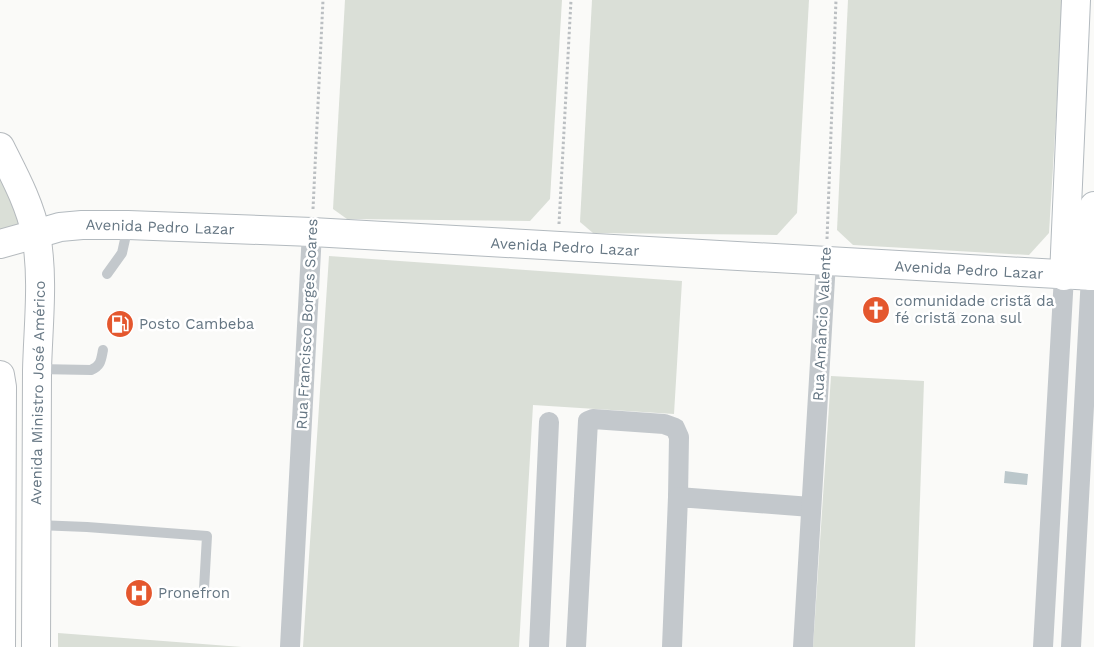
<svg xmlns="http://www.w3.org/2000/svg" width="1094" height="647" font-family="'Work Sans',sans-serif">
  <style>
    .green { fill: #dadfd7 }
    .water { fill: #bbc7cb }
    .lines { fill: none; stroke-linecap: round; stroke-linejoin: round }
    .secondary-casing { stroke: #b3babf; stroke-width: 30 }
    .primary-casing { stroke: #b5babe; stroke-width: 30 }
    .path { stroke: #bbbfc2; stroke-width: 3; stroke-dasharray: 2.5 2.5; stroke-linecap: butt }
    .lane { stroke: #c3c8cc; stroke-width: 10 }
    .street { stroke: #c3c8cc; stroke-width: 20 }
    .secondary { stroke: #fff; stroke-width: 28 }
    .primary { stroke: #fff; stroke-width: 28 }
    .labels { text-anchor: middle; stroke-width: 5; stroke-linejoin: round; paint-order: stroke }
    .street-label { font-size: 15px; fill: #657683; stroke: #fff }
    .poi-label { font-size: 15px; fill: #657683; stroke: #fff; text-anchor: start }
  </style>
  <rect width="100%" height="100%" fill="#fafaf8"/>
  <g class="green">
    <path d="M345 0H562L550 199 530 221 347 219 333 209Z"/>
    <path d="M592 0H809L797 213 777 235 593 233 580 222Z"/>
    <path d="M848 0H1063L1049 233 1029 255 853 245 837 230Z"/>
    <path d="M0 175 22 224 0 233Z"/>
    <path d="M329 256 682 281 674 414 533 405 519 647H303Z"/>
    <path d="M831 376 924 381 915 647H813Z"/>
    <path d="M58 633 242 647H58Z"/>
  </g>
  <path class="water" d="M1005 471 1028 474 1027 485 1004 483Z"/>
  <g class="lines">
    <g class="secondary-casing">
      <g id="secondary">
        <path d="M36 234 60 227 82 225H128L312 232 1094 276"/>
        <path d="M1064 276 1076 0"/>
        <path d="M1091 276 1094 206"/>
      </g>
    </g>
    <g class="primary-casing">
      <g id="primary">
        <path d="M0 147C14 175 30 204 36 235 44 279 38 326 37 371 36 463 36 555 36 647"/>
        <path d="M0 244 36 234"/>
        <path d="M0 375 2 387 1 647"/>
      </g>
    </g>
    <g class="path">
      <path d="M313 209 323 0"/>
      <path d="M559 224 571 0"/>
      <path d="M827 239 836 0"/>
    </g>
    <g class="lane">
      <path d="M107 274 122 253 128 226"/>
      <path d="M37 369 91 370C101 366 101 360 103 350"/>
      <path d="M37 525 87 527 207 536 204 589"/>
    </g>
    <g class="street">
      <path d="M290 647 312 232"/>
      <path d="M539 647 549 422"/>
      <path d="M576 647 588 421 593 419 664 424 675 428 679 437 678 497"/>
      <path d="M672 647 678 497 811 507"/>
      <path d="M803 647 826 262"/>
      <path d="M1043 647 1064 276"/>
      <path d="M1071 647 1091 276"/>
    </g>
    <use href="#secondary" class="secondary"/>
    <use href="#primary" class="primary"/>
  </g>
  <defs>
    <g id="church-disc" transform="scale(1.4375)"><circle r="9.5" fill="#e4572e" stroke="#fff"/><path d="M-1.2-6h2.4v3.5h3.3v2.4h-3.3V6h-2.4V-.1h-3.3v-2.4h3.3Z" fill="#fff"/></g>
    <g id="fuel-disc" transform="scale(1.4375)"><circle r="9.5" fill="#e4572e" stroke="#fff"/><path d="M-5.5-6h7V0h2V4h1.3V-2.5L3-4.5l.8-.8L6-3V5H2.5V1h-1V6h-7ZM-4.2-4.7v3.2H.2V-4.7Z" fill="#fff"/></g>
    <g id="hospital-disc" transform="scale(1.4375)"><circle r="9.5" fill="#e4572e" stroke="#fff"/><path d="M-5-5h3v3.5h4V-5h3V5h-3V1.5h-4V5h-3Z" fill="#fff"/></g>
  </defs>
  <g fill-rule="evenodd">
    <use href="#church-disc" x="876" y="310"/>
    <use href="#fuel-disc" x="120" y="324"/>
    <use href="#hospital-disc" x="139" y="593"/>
  </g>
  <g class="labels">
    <g class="street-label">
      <text transform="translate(160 227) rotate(2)" y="5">Avenida Pedro Lazar</text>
      <text transform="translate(565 247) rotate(3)" y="5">Avenida Pedro Lazar</text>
      <text transform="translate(969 270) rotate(3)" y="5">Avenida Pedro Lazar</text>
      <text transform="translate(307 324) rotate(-87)" y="5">Rua Francisco Borges Soares</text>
      <text transform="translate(822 324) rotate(-87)" y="5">Rua Amâncio Valente</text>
      <text transform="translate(38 393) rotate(-89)" y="5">Avenida Ministro José Américo</text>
    </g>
    <g class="poi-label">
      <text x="895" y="306">comunidade cristã da<tspan x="895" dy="17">fé cristã zona sul</tspan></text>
      <text x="139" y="329">Posto Cambeba</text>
      <text x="158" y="598">Pronefron</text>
    </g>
  </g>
</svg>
